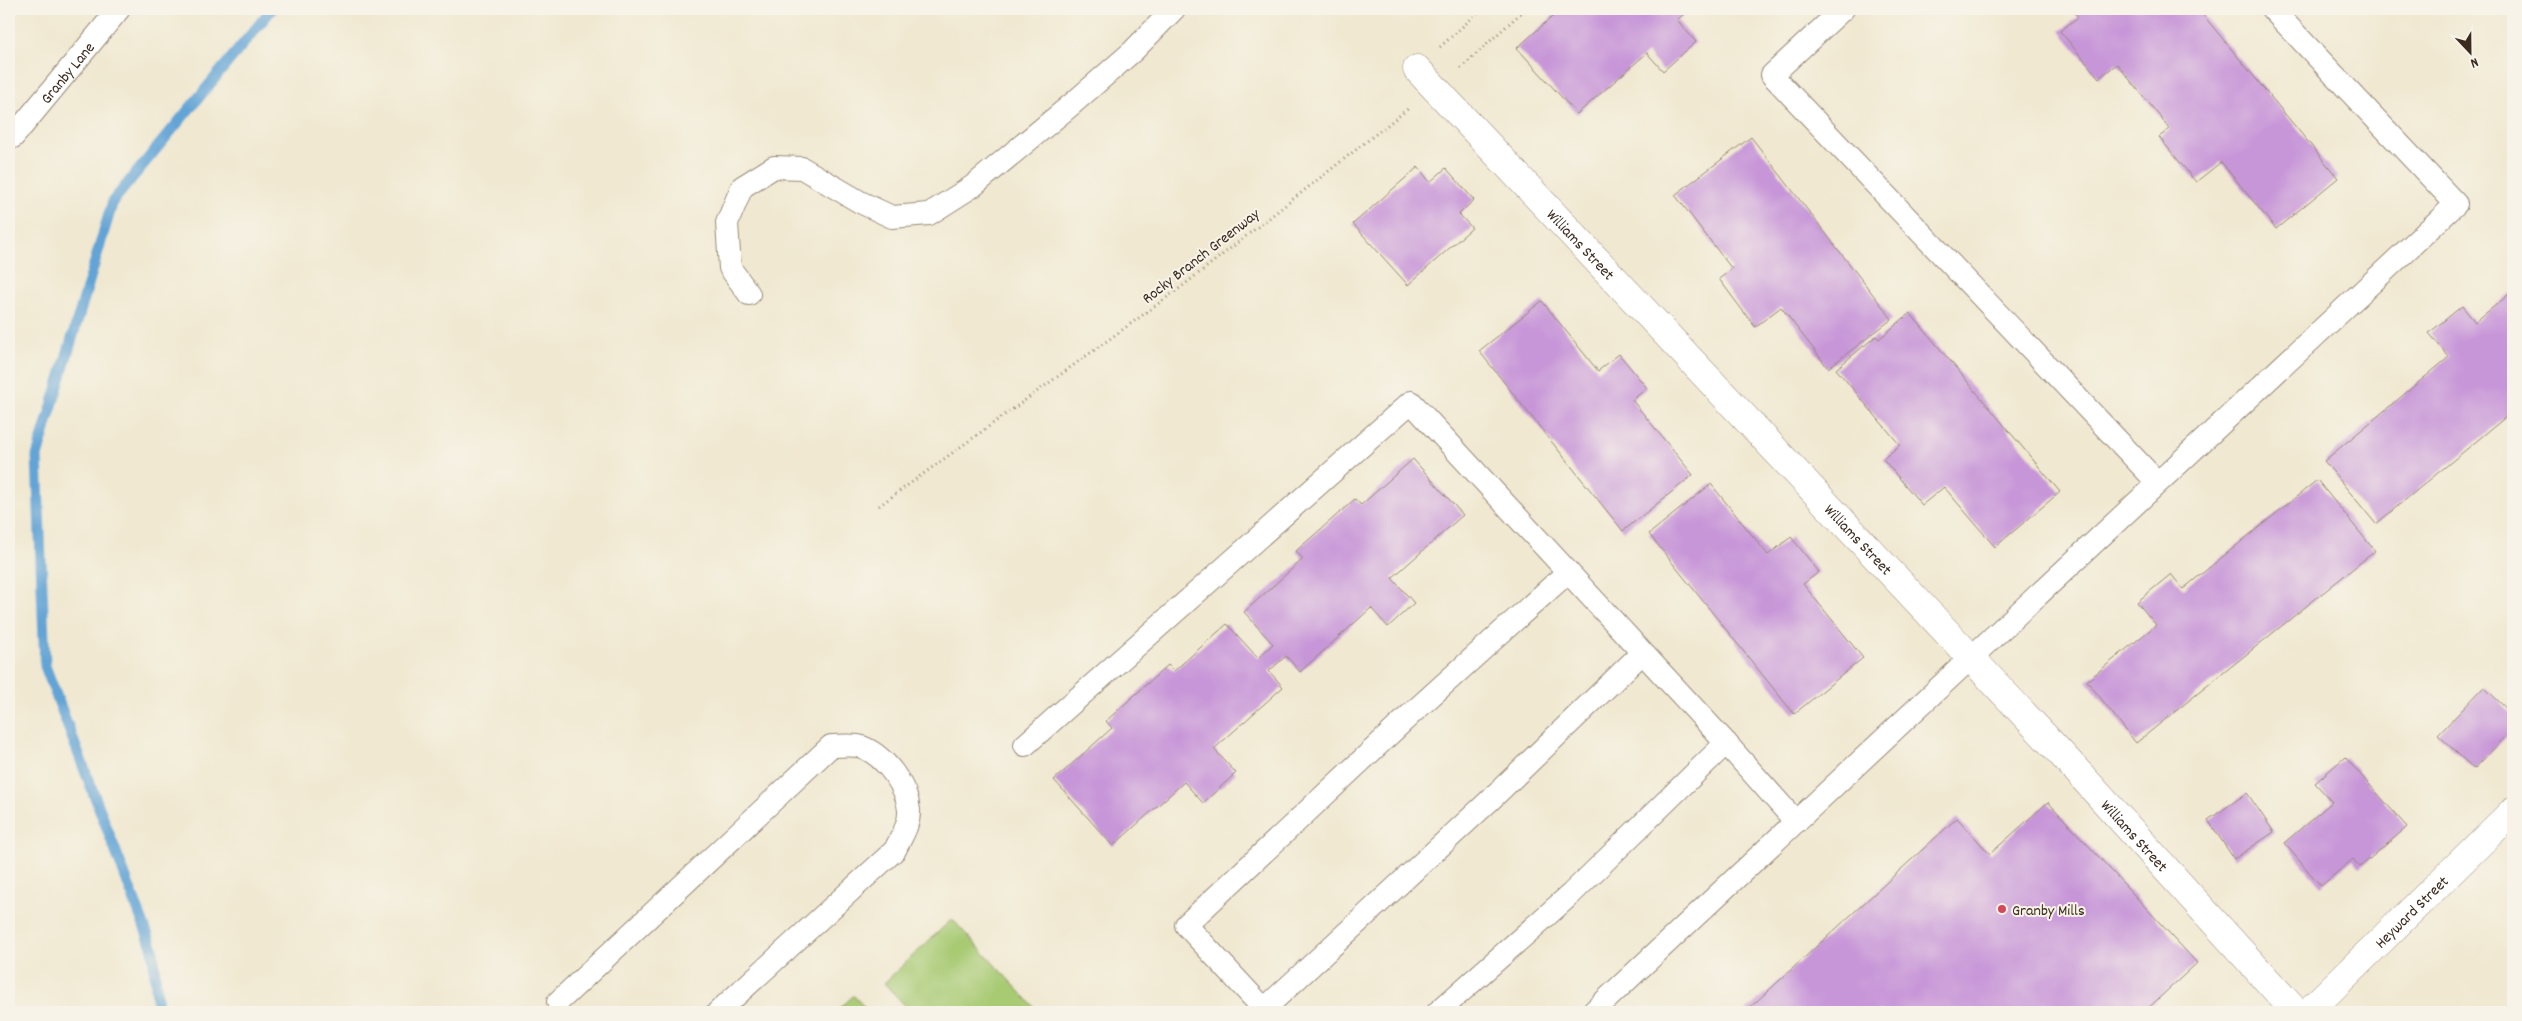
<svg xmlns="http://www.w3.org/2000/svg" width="2522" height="1021" font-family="Dekko,sans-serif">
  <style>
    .green { fill: #a8ca73; stroke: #727a48 }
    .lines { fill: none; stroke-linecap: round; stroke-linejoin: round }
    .stream { stroke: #63a4d6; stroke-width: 11 }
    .building { fill: #c796d8 }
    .service-casing { stroke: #968977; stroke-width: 24 }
    .minor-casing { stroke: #968977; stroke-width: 29 }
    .path { stroke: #968977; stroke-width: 3; stroke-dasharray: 1 4; stroke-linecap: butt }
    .service { stroke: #fff; stroke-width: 22 }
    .minor { stroke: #fff; stroke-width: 28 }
    .poi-dot { fill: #d1495b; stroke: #f7f3e8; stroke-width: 2 }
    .labels { text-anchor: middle; stroke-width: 4; stroke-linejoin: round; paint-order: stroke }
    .street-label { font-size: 16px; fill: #3b2a1e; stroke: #f7f3e8 }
    .poi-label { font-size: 16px; fill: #3b2a1e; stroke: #f7f3e8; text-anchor: start }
  </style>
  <rect width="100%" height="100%" fill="#f7f3e8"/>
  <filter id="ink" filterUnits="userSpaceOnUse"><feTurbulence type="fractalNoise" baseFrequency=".02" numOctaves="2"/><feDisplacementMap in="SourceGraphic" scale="10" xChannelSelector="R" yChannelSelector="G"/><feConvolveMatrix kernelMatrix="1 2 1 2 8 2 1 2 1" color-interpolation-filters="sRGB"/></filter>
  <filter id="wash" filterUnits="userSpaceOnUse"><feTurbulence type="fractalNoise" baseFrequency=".0096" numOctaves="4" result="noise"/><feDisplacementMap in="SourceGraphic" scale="20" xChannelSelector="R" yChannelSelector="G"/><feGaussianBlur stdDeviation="1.12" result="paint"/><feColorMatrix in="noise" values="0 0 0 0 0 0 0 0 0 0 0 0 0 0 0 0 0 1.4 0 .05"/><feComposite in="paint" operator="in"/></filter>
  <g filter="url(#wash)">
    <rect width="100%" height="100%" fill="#f0e8d0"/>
    <g class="green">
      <path d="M952 919 1039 1012H911L884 983Z"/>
      <path d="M854 996 869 1012H836L853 996Z"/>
    </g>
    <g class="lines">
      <path class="stream" d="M158 1012 153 949 45 666 37 456 113 201 272 9"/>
    </g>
    <g id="blocks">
      <g class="building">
        <path d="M1561 9H1690L1677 20 1696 42 1663 71 1647 53 1577 114 1517 48Z"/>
        <path d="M2071 9H2198L2338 178 2276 229 2221 162 2196 182 2159 137 2170 129 2117 64 2099 78 2060 31 2078 17Z"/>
        <path d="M1751 137 1892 319 1828 368 1781 307 1755 327 1719 279 1732 269 1675 195Z"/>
        <path d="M1418 167 1430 182 1446 168 1474 200 1459 214 1472 228 1408 285 1353 224Z"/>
        <path d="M2513 291V411L2376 524 2324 461 2449 357 2429 333 2462 306 2475 322Z"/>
        <path d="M1542 301 1598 371 1619 354 1647 388 1632 400 1693 475 1623 531 1479 351Z"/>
        <path d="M1910 313 2060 492 1995 547 1944 487 1922 505 1883 459 1900 445 1836 369 1876 336 1879 339Z"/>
        <path d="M1413 459 1463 515 1392 578 1414 603 1388 627 1371 608 1300 672 1286 656 1269 671 1283 687 1214 749 1236 773 1203 803 1184 782 1113 846 1054 780 1112 728 1106 721 1168 665 1174 671 1227 624 1258 658 1273 644 1244 612 1303 559 1296 551 1355 499 1361 505Z"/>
        <path d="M2317 480 2375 551 2136 743 2087 681 2156 625 2137 602 2171 574 2183 589Z"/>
        <path d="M1711 484 1768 555 1791 537 1819 572 1803 584 1863 658 1794 714 1649 534Z"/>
        <path d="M2484 687 2513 715V729L2474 769 2438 735Z"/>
        <path d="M2345 757 2407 827 2360 867 2353 859 2321 886 2284 843 2332 802 2315 783Z"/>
        <path d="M2247 793 2274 832 2234 859 2208 820Z"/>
        <path d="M2048 802 2197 963 2144 1012H1745L1957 818 1990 854Z"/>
      </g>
    </g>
  </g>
  <g filter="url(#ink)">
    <use href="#blocks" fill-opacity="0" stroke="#968977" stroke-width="1"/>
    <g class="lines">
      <g class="service-casing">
        <g id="service">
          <path d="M1843 9 1772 75 2156 481"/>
          <path id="s1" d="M13 137 119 9"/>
          <path d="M749 294 730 268 727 223 742 187 774 167 802 168 860 202 892 217 929 214 973 186 1071 105 1133 51 1174 9"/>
          <path d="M1025 745 1411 402 1726 743 1796 822"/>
          <path d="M558 1002 831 746C840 746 854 744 862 747 885 756 907 786 909 810 910 824 901 837 895 850L718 1012"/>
          <path d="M1264 1009 1186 925 1410 715 1568 572"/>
          <path d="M1261 1012 1488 802 1641 654"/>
          <path d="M1438 1012 1571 894 1726 743"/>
          <path d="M1593 1012C1881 743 2167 471 2456 204L2272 9"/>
        </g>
      </g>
      <g class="minor-casing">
        <g id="minor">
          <path id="s2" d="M1417 69 2067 760 2296 1012"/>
          <path id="s3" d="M2308 1012 2513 811"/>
        </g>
      </g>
      <g class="path">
        <path d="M1440 47 1482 9"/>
        <path d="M1461 68 1525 9"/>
        <path d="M879 506 1180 288 1409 108"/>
      </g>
      <use href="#service" class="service"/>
      <use href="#minor" class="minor"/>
    </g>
  </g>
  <circle class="poi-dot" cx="2002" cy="909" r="5"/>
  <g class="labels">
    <g class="street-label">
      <text dy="6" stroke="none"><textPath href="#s1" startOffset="84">Granby Lane</textPath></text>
      <text dy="6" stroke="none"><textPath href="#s2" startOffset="240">Williams Street</textPath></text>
      <text transform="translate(1200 255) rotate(-38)" y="6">Rocky Branch Greenway</text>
      <text dy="6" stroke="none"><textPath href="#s2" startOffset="645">Williams Street</textPath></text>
      <text dy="6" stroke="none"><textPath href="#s2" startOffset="1050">Williams Street</textPath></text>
      <text dy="6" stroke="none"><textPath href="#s3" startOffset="144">Heyward Street</textPath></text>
    </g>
    <g class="poi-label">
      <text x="2012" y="915">Granby Mills</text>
    </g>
  </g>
  <rect width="2522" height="1021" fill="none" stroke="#f7f3e8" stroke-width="30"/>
  <g transform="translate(2470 52) rotate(158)" stroke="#f7f3e8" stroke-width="4" paint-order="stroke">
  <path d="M0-4L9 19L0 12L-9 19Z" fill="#3b2a1e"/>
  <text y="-8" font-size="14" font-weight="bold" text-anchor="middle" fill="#3b2a1e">N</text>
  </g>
</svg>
